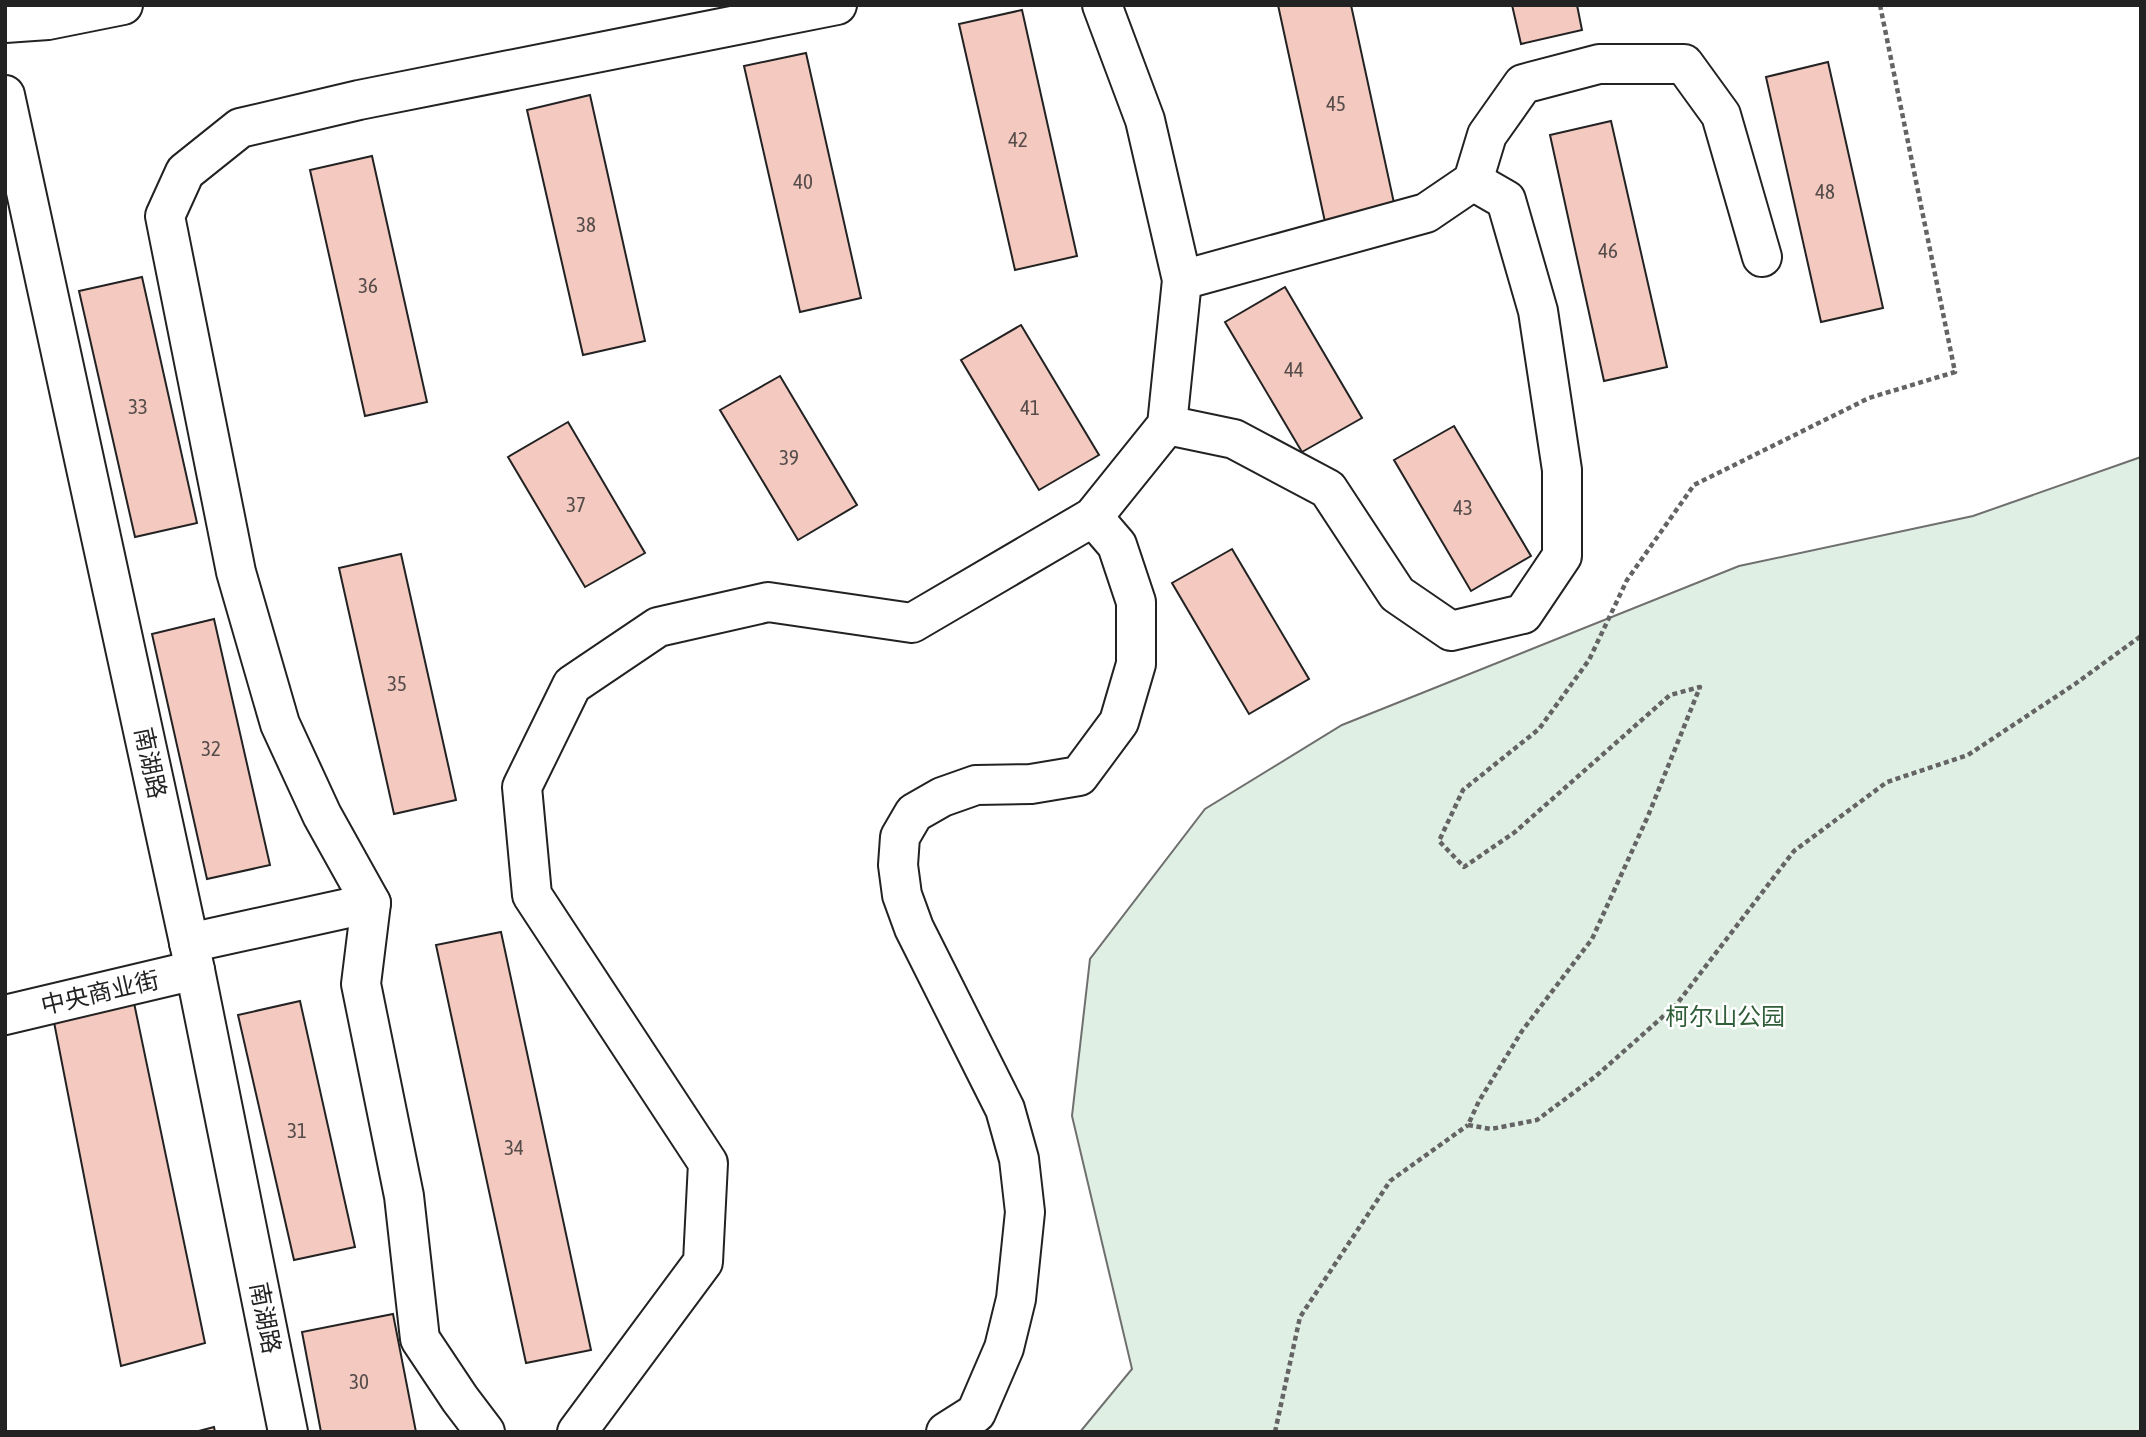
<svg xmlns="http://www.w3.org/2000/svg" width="2146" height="1437" font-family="'Asap Condensed','Noto Sans SC',sans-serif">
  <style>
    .green { fill: #e0efe3; stroke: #6f6f6f; stroke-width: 2 }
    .building { fill: #f3c9c0; stroke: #222; stroke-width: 2 }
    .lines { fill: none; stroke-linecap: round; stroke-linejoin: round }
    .minor-casing { stroke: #222; stroke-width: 42 }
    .path { stroke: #646464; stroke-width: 4.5; stroke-dasharray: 5 3.5; stroke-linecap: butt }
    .minor { stroke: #fff; stroke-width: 38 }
    .labels { text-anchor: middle; stroke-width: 5; stroke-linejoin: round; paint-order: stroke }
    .number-label { font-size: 21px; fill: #564c4a }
    .street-label { font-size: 24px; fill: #222; stroke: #fff }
    .park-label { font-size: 24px; fill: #2f5e38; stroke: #fff }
  </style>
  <rect width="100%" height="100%" fill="#fff"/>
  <path class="green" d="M2141 457V1432H1080L1132 1369 1072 1116 1090 959 1205 809 1342 725 1739 566 1973 516Z"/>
  <g class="building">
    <path d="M1278 5H1351L1394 203 1325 222Z"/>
    <path d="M1512 5H1577L1582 30 1521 44Z"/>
    <path d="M1022 10 1077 256 1015 270 959 24Z"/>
    <path d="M806 53 861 298 800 312 744 66Z"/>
    <path d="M1828 62 1883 308 1821 322 1766 77Z"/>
    <path d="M590 95 645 341 583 355 527 110Z"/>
    <path d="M1611 121 1667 367 1604 381 1550 135Z"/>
    <path d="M372 156 427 402 365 416 310 170Z"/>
    <path d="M142 277 197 523 135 537 79 291Z"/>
    <path d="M1285 287 1362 418 1302 452 1225 322Z"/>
    <path d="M1021 325 1099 455 1039 490 961 360Z"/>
    <path d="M780 376 857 505 798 540 720 410Z"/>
    <path d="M568 422 645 553 585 587 508 457Z"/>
    <path d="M1454 426 1531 556 1471 591 1394 460Z"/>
    <path d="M1232 549 1309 679 1249 714 1172 583Z"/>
    <path d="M401 554 456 800 394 814 339 568Z"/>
    <path d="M214 619 270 865 207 879 152 634Z"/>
    <path d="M501 932 591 1350 526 1363 436 945Z"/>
    <path d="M133 998 205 1343 121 1366 53 1017Z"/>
    <path d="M300 1001 355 1247 294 1260 238 1015Z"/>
    <path d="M393 1314 416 1432H321L302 1332Z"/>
    <path d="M214 1427 215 1432H195Z"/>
  </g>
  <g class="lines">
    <g class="minor-casing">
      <g id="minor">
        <path d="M5 23 48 20 123 5"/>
        <path d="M5 95 195 970 288 1432"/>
        <path d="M1182 280 1426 213 1473 181 1487 135 1523 84 1599 64H1684L1721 115 1762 257"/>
        <path d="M1167 425 1234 439 1328 489 1397 594 1451 631 1523 614 1562 556V470L1538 311 1506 200 1473 181"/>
        <path d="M189 943 371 903"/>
        <path d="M5 1015 195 970"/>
        <path d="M485 1432 460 1399 420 1339 404 1196 361 984 371 903 322 815 280 724 236 572 165 216 185 172 240 128 359 100 837 5"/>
        <path d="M577 1432 703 1262 708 1163 532 895 522 787 572 685 658 627 768 602 912 623 1093 517 1167 425 1182 280 1145 120 1102 5"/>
        <path d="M946 1432 976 1413 1004 1348 1016 1299 1025 1212 1019 1159 1005 1109 914 928 902 895 898 865 900 837 914 813 942 797 976 785 1031 784 1079 776 1119 722 1136 664V602L1117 545 1093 517"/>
      </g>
    </g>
    <g class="path">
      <path d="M1880 5 1955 372 1869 398 1694 485 1627 580 1589 660 1539 729 1463 790 1439 841 1464 867 1515 832 1670 695 1700 687 1648 816 1592 939 1522 1031 1479 1101 1468 1125 1491 1129 1537 1120 1596 1076 1676 1005 1794 851 1887 782 1968 755 2075 684 2141 636"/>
      <path d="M1275 1432 1300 1317 1390 1181 1468 1125"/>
    </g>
    <use href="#minor" class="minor"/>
  </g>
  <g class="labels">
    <g class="number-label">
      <text x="1336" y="111">45</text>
      <text x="1018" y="147">42</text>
      <text x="803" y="189">40</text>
      <text x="1825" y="199">48</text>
      <text x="586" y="232">38</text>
      <text x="1608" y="258">46</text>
      <text x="368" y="293">36</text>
      <text x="1294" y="377">44</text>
      <text x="138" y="414">33</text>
      <text x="1030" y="415">41</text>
      <text x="789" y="465">39</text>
      <text x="576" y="512">37</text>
      <text x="1463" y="515">43</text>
      <text x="397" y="691">35</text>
      <text x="211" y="756">32</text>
      <text x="297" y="1138">31</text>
      <text x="514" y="1155">34</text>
      <text x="359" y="1389">30</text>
    </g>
    <g class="street-label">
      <text transform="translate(150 763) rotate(78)" y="8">南湖路</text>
      <text transform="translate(100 993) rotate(-13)" y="8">中央商业街</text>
      <text transform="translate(265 1318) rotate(79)" y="8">南湖路</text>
    </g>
    <g class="park-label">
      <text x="1725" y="1025">柯尔山公园</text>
    </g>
  </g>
  <rect width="2146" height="1437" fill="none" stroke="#222222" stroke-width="14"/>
</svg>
